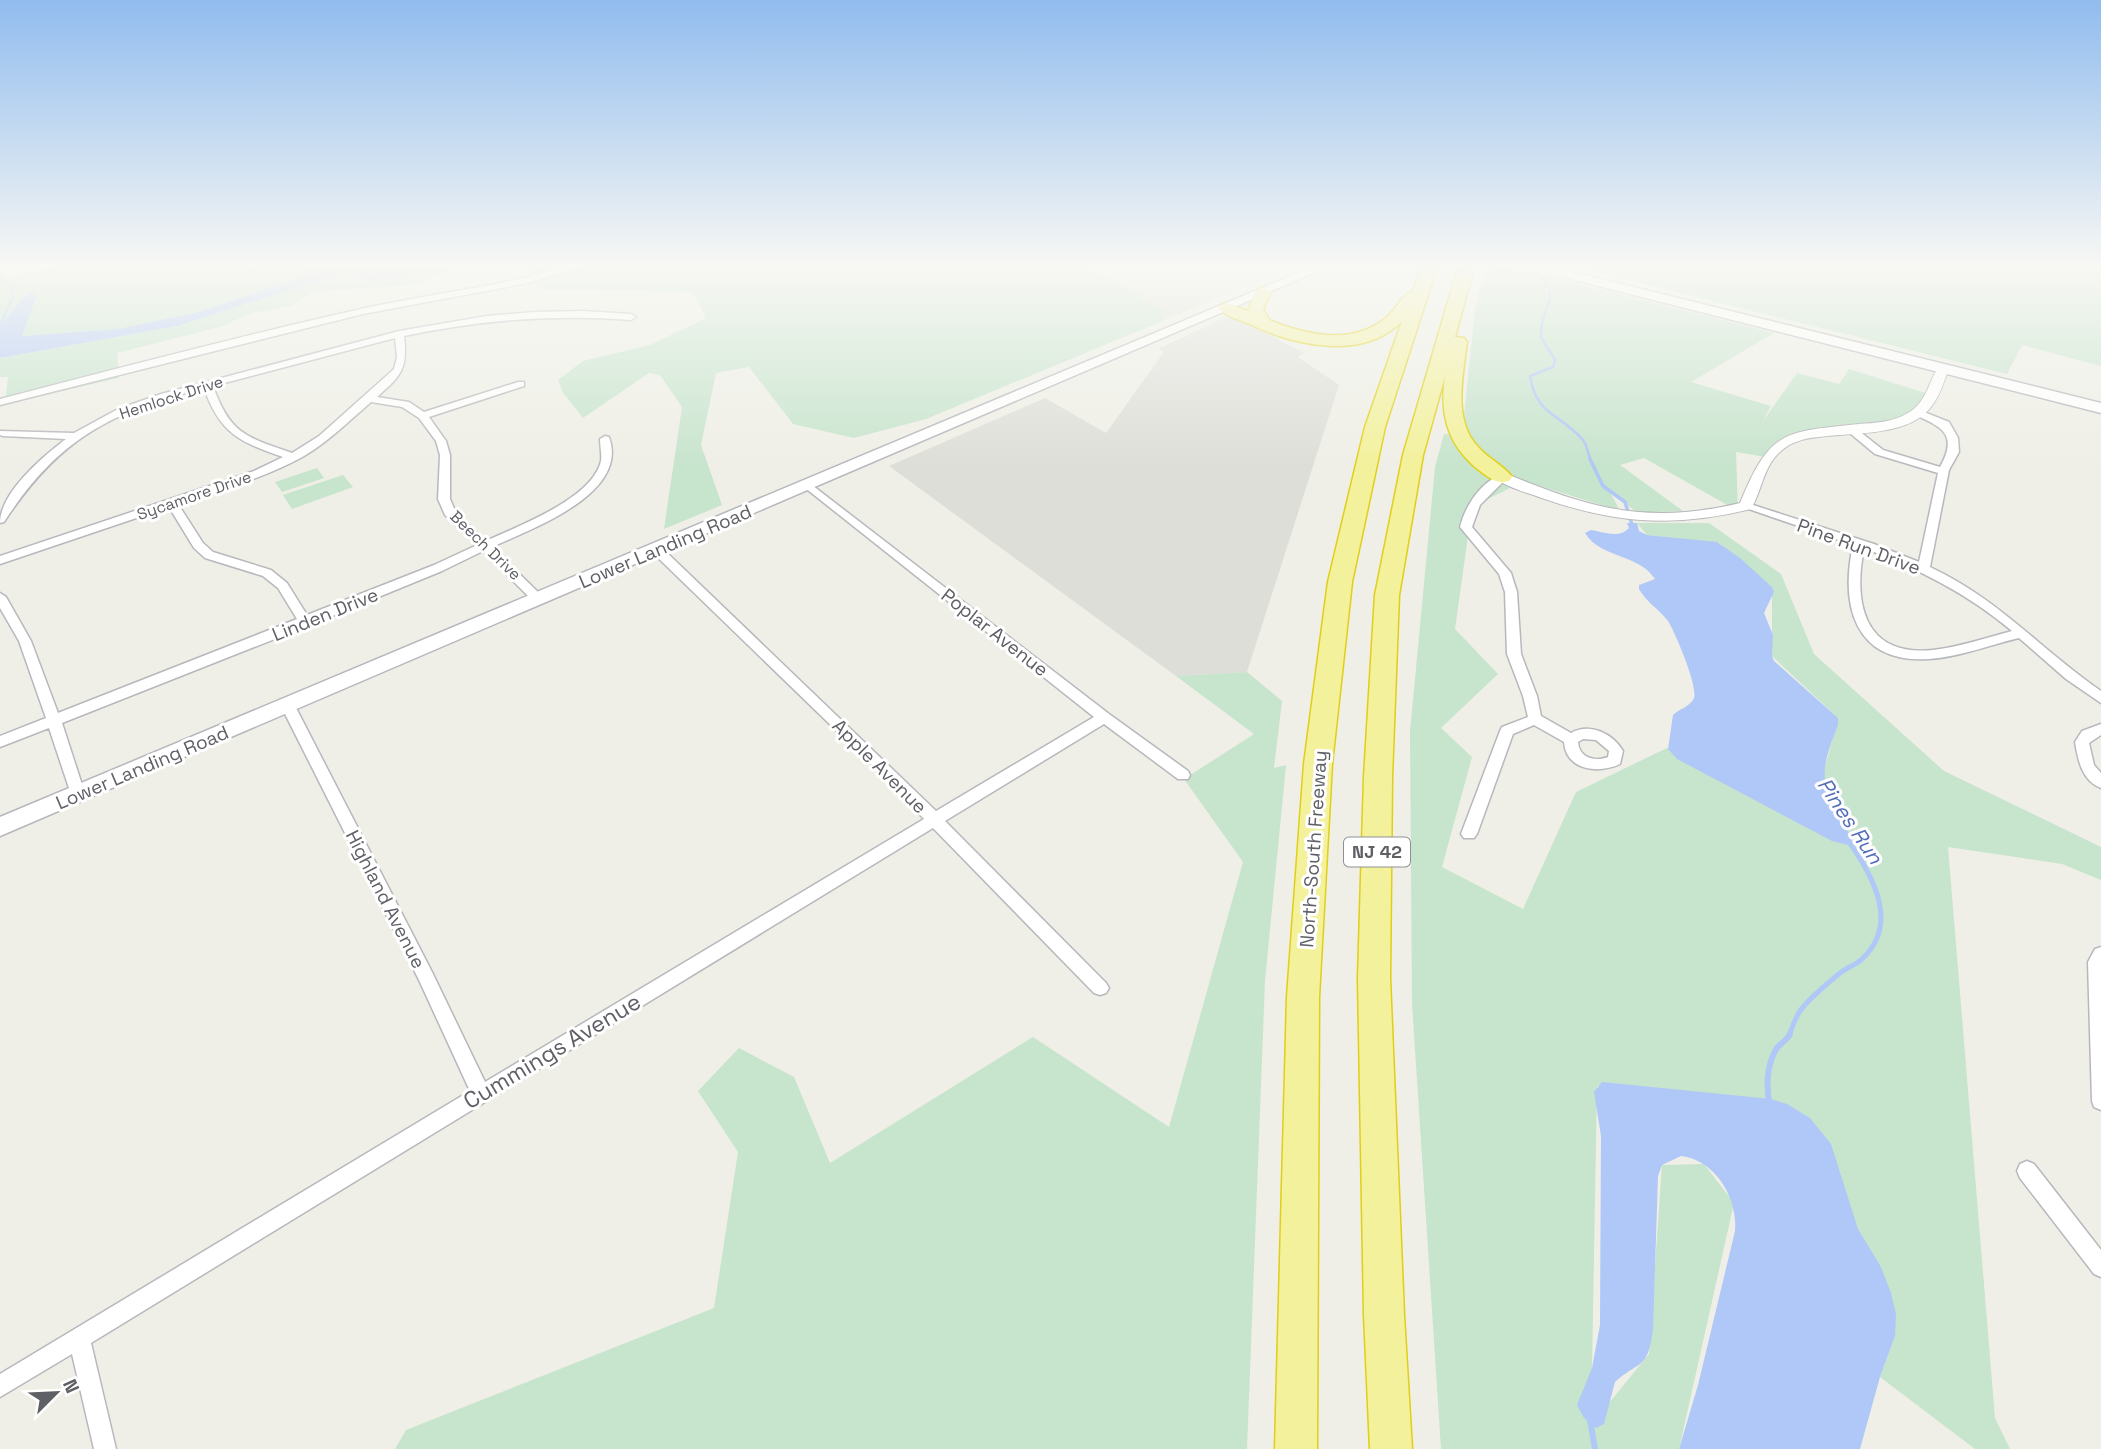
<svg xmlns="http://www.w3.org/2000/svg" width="2101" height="1449" font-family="'Space Grotesk',sans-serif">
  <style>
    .industrial { fill: #deded9 }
    .green { fill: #c7e4cd }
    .water { fill: #b0c8f7 }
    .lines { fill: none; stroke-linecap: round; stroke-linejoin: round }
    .stream-far3 { stroke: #b0c8f7; stroke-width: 2.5 }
    .stream-far2 { stroke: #b0c8f7; stroke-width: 3.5 }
    .stream-far1 { stroke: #b0c8f7; stroke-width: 5 }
    .stream { stroke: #b0c8f7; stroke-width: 6 }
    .minor-casing { stroke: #b7b8bc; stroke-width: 3 }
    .tertiary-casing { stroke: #b7b8bc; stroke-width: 2 }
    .secondary-casing { stroke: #b6b7bd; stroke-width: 3 }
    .motorway-casing { stroke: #e0cf16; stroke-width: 3 }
    .minor { fill: #fff; fill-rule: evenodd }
    .tertiary { fill: #fff; fill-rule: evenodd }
    .secondary { fill: #fff; fill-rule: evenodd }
    .motorway { fill: #f3f19b; fill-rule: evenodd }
    .labels { text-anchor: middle; stroke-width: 6; stroke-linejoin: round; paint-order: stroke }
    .far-street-label { font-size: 16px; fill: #5f6066; stroke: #fff }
    .shield { fill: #fff; stroke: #8f9094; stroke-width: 2 }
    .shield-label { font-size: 18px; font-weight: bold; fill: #5f6066 }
    .street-label { font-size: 19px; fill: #5f6066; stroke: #fff }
    .water-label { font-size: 21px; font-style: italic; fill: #546eb9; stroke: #fff }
    .near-street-label { font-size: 23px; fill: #5f6066; stroke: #fff }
  </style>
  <rect width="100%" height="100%" fill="#efefe7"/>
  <g class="industrial">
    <path d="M1081 264H1300L1160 322 1167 313Z"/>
    <path d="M1230 315 1304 353 1298 357 1339 385 1247 672 1176 676 889 466 1045 398 1106 433 1164 352 1158 349Z"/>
  </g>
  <g class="green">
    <path d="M65 264H302L295 266 314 268 294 280 195 313 117 329 22 336 37 296 29 291 0 326V273L6 277Z"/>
    <path d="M525 264H1081L1168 313 1160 322 926 419 854 438 793 424 749 367 716 373 701 445 722 505 664 529 682 407 660 375 649 373 583 418 563 393 558 380 583 361 650 345 706 318 692 292 538 289Z"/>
    <path d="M1486 264 1540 274 1774 333 1691 382 1771 406 1763 421 1797 373 1839 384 1849 369 1932 395 1906 420 1808 434 1766 457 1736 452 1738 511 1644 458 1620 465 1683 511 1637 513 1608 488 1620 511 1524 481 1472 507 1455 629 1498 674 1441 728 1472 757 1442 867 1523 909 1576 792 1667 748 1851 841 1823 775 1838 718 1772 656V587L1719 543 1647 535 1637 523H1709L1781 574 1814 654 1944 771 2101 847V880L2062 864 1948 847 1995 1418 2010 1449H1975L1880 1377 1895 1336 1810 1118 1597 1086 1591 1425 1649 1354 1662 1165 1704 1164 1734 1203 1679 1449H1441L1412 1003 1410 732 1435 467 1444 434 1462 435 1475 308Z"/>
    <path d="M1564 264H2101V366L2022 345 2007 374Z"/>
    <path d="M448 271 421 284 312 292 292 306 251 313 220 327 117 353 119 378 5 404 8 377H0V358L177 326 348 272 370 281Z"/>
    <path d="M317 468 324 478 282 492 275 482Z"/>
    <path d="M343 475 353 487 292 509 283 495Z"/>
    <path d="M1247 672 1282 701 1274 768 1286 765 1265 981 1247 1449H395L406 1430 714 1308 738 1152 698 1091 739 1048 794 1077 830 1163 1033 1037 1169 1127 1243 862 1184 779 1254 734 1176 676Z"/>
  </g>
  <g class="water">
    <path d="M302 264H505L370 281 348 272 177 326 0 358V326L29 291 37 296 22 336 117 329 195 313 294 280 312 269 293 267Z"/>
    <path d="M1627 523H1637L1639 531 1647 535 1717 542 1740 558 1772 587 1774 592 1764 613 1773 635 1772 656 1774 661 1838 718V725C1816 780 1822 786 1851 836L1852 842 1848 845 1832 841 1677 759 1668 749 1673 715C1679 709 1690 707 1694 698 1698 686 1675 632 1668 621 1659 609 1646 602 1639 589V585L1655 579C1639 554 1600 558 1585 533L1591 530C1604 532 1619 539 1629 528Z"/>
    <path d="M1602 1082 1771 1099 1787 1104 1810 1118 1831 1144 1858 1229 1881 1267 1891 1293 1896 1314 1895 1336 1880 1377 1860 1449H1679L1698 1385 1735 1231C1738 1199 1716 1160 1681 1156L1662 1165 1658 1176 1653 1330C1647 1371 1641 1359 1615 1382L1604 1424 1596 1428 1584 1418 1577 1405 1592 1368 1600 1325 1601 1136 1594 1092Z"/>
  </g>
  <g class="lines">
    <g class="stream-far3">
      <path d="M184 265 187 264"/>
      <path d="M1532 269C1568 297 1539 303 1541 337L1555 360 1553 367 1530 376C1536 416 1561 414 1583 440 1587 445 1588 454 1591 461"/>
      <path d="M0 278 12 287 13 297 0 325"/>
    </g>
    <path class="stream-far2" d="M1590 459 1603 486 1625 502 1633 528"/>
    <path class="stream-far1" d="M1789 1036C1792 1028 1795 1018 1800 1011 1809 998 1827 984 1840 973 1846 968 1856 965 1862 959 1900 924 1873 876 1849 842"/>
    <g class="stream">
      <path d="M1769 1104C1767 1085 1766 1069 1775 1051 1778 1044 1786 1042 1790 1034"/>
      <path d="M1590 1420 1595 1449"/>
    </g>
    <g class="minor-casing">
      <g id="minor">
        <path d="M574 264H585L528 283 363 314 0 405V399C120 368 240 336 361 309 432 293 504 287 574 264Z"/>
        <path d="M583 311 631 314 636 317 631 320C553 314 480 320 404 336 408 369 401 376 377 397L409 402 424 412 518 382H524V386L429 417 446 441 450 455V499L456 513 486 541C518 526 592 499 601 461 602 454 600 446 600 439L605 436 609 437C630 494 531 529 492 547L542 596 544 599 542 602H534L483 551 442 571 310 625 62 723 85 794 83 798H73L71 794 49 728 0 747V736L46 718 19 641 0 608V593L6 597 31 641 58 713 297 619 278 588 263 576 205 558 194 548 169 507 0 564V556L254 471 283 457C240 442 220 434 204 388 109 413 59 438 4 522L0 523C0 493 42 457 66 439L3 436 0 435V431L74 433 118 409 161 394 399 331 487 316 535 312ZM395 338 397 357 394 369 319 436 292 453C246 437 230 434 213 386ZM371 402 402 407 419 418 436 441 440 455 438 499 445 515 477 545 434 565 307 615 287 583 271 570 213 552 203 543 178 504C220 490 265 478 304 456 329 441 349 421 371 402Z"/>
        <path d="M1919 410 1949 422 1958 438 1959 452 1949 470 1930 567C1999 599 2041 650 2101 691V703L2066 679 2019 638C1989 645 1960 657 1929 659 1854 664 1840 605 1853 545L1740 506 1746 503 1750 504 1874 544 1919 562 1938 473 1875 454 1845 429 1850 426 1854 427 1883 450 1940 467C1958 435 1943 427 1915 415V411ZM1864 548C1918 569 1967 593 2012 631 1985 638 1960 647 1933 650 1864 657 1853 604 1864 548Z"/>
        <path d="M1502 474 1508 477 1480 505 1472 527 1511 573 1517 592 1521 654 1537 696 1541 716 1571 733C1590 722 1613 734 1623 751L1620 764C1600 774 1566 771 1564 742L1534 725 1513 734 1477 834 1474 838H1464L1461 834 1500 731 1502 727 1528 717 1523 696 1507 654 1505 592 1499 574 1460 527C1465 506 1481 482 1502 474ZM1583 739 1596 740 1609 751 1608 757C1595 762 1579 758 1578 742Z"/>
        <path d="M808 482 1109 714 1188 771 1190 775 1188 779H1178L1104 724 945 821 1106 983 1109 988 1106 993 1100 995 1094 993 933 828 91 1343 116 1449H94L72 1354 0 1397V1374L470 1091 419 980 281 706 283 703H293L295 706 432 972 485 1082 924 819 874 767 653 553V547H661L936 811 1094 717 804 487 802 485Z"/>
        <path d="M2101 724V735L2089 743 2094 765 2101 773V788C2082 781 2078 760 2075 742L2082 731Z"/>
        <path d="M2101 947V1110L2094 1107 2092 1101 2088 962 2095 949Z"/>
        <path d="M2027 1161 2034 1164 2101 1250V1277L2094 1274 2020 1178 2017 1171 2020 1164Z"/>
      </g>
    </g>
    <g class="tertiary-casing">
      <path id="tertiary" d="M1943 364 1949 368C1944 381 1940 396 1931 407 1908 437 1853 432 1819 437 1806 438 1790 442 1780 452 1763 467 1762 491 1751 509 1673 528 1615 524 1539 497 1525 492 1505 487 1495 477L1502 473 1507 474C1592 509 1648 525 1740 503 1770 430 1783 432 1859 424 1875 423 1892 422 1906 414 1930 403 1930 370 1943 364Z"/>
    </g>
    <g class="secondary-casing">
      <g id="secondary">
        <path d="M1319 264H1335L0 836V817Z"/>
        <path d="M1521 264H1541L2101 403V413L1523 267Z"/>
      </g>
    </g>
    <g class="motorway-casing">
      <g id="motorway">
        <path d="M1422 264H1438L1385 427 1352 582 1332 764 1319 997 1317 1449H1275L1287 997 1304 764 1328 582 1365 427 1402 321C1364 361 1295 346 1252 325 1241 320 1226 317 1218 308L1226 303 1248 311 1255 292 1263 287 1271 292 1263 309 1269 320C1306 335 1352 346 1386 318 1396 310 1400 296 1413 291Z"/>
        <path d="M1459 264H1475L1455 337 1464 338 1467 342C1463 376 1452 421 1479 448 1489 459 1504 466 1512 477L1509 481C1498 484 1493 480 1484 474 1449 449 1439 417 1445 376L1423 455 1399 595 1392 777 1390 978 1404 1315 1412 1449H1370L1364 1315 1358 978 1364 777 1375 595 1403 455Z"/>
      </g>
    </g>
    <use href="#minor" class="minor"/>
    <use href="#tertiary" class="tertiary"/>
    <use href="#secondary" class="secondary"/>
    <use href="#motorway" class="motorway"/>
  </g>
  <linearGradient id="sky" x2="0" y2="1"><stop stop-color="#91bcee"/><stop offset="0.57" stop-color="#f8f8f4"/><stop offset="1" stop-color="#f8f8f4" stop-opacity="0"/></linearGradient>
  <rect width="2101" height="467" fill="url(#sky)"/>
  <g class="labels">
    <g class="far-street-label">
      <text transform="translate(171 397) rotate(-18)" y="6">Hemlock Drive</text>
      <text transform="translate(194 495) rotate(-19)" y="6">Sycamore Drive</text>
      <text transform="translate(486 545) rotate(44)" y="6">Beech Drive</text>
    </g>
    <rect class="shield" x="1344" y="837.5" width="66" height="29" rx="5"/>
    <g class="shield-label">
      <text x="1377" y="858">NJ 42</text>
    </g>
    <g class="street-label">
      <text transform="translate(665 546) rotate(-23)" y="7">Lower Landing Road</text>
      <text transform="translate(1859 546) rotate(20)" y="7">Pine Run Drive</text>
      <text transform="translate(325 614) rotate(-22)" y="7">Linden Drive</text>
      <text transform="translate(995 632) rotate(38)" y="7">Poplar Avenue</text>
      <text transform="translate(880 766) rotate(45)" y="7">Apple Avenue</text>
      <text transform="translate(142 767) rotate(-23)" y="7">Lower Landing Road</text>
      <text transform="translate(1313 849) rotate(-86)" y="7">North-South Freeway</text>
      <text transform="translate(386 899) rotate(63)" y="7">Highland Avenue</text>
    </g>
    <g class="water-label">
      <text transform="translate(1850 821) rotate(56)" y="7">Pines Run</text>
    </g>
    <g class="near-street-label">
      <text transform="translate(552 1051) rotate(-31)" y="8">Cummings Avenue</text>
    </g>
  </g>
  <g transform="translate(56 1393) rotate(66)" stroke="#ffffff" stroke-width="5" paint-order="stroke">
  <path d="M0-5L12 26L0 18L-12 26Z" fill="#5f6066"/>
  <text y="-10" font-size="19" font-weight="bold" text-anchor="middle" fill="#5f6066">N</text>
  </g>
</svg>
